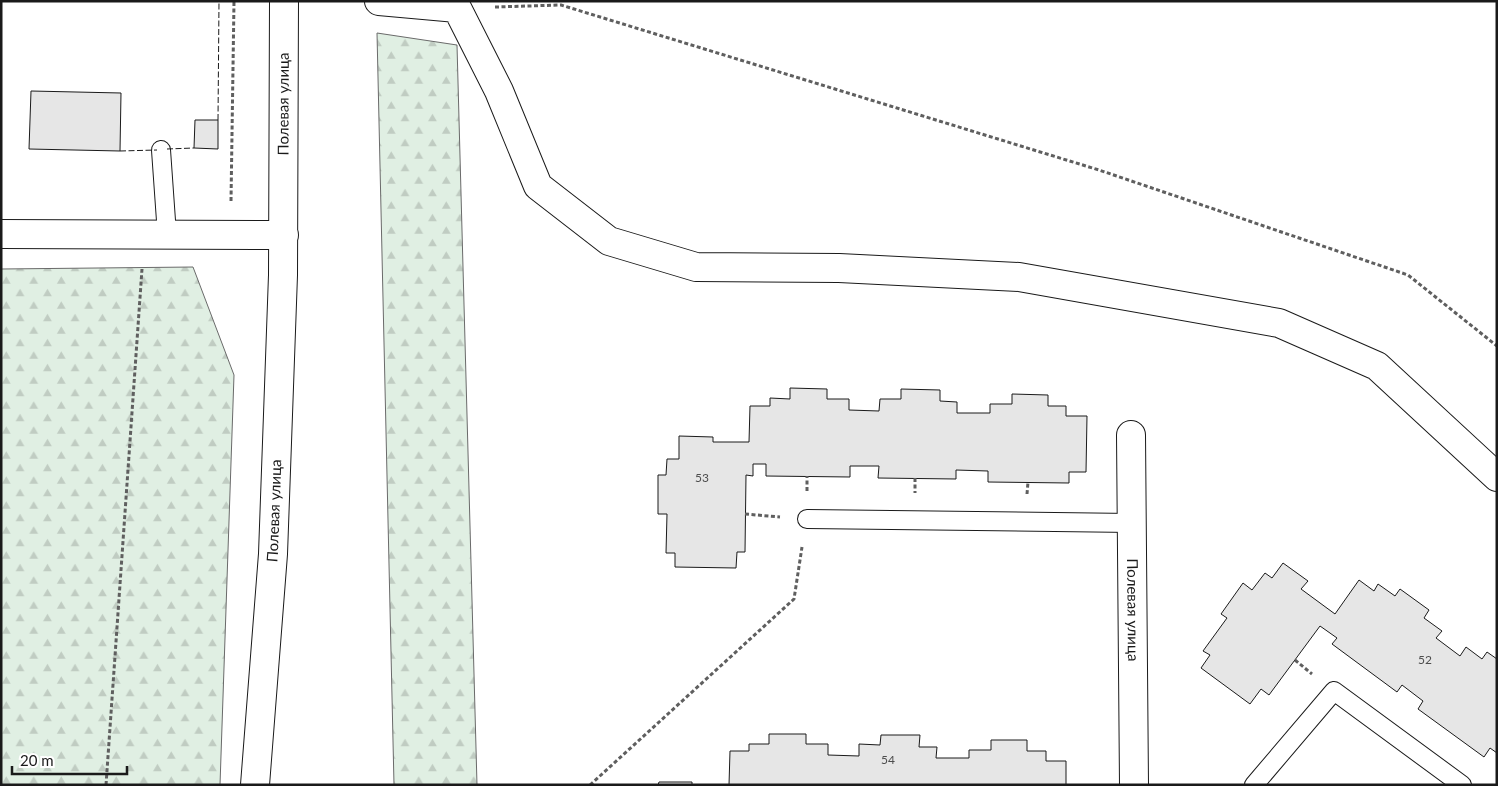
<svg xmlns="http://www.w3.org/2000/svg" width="1498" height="786" font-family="Lato,sans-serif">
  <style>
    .forest { fill: url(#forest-firs); stroke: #6a6a6a }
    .building { fill: #e6e6e6; stroke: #1a1a1a }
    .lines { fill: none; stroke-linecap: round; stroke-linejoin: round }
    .service-casing { stroke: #1a1a1a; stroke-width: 20 }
    .minor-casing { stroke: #1a1a1a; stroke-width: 30 }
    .secondary-casing { stroke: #1a1a1a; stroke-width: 30 }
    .path { stroke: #5f5f5f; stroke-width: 3; stroke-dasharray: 4 2.5; stroke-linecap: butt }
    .service { stroke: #fff; stroke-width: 18 }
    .minor { stroke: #fff; stroke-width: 28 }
    .secondary { stroke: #fff; stroke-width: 28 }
    .fence { stroke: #1a1a1a; stroke-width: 1; stroke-dasharray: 6 2.5; stroke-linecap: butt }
    .labels { text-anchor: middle; stroke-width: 4; stroke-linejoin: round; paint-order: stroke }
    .number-label { font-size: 12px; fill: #4d4d4d }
    .street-label { font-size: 15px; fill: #1a1a1a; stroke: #fff }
  </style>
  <defs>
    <pattern id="forest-firs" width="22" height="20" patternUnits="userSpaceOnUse" patternTransform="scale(1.25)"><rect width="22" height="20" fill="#e0efe3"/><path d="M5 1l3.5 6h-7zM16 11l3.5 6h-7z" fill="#c0ccc2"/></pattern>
  </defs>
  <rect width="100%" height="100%" fill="#fff"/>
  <g class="forest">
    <path d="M377 33 457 45 477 785H394Z"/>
    <path d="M193 267 234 375 220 785H1V269Z"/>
  </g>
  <g class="building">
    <path d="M31 91 121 93 120 151 29 149Z"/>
    <path d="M195 120H218V149L194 148Z"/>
    <path d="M790 388 827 389V399H849V410L879 411 880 399H901V389L940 390V401L957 402V413H990V404H1012V394L1048 395V406H1066V416H1087L1086 472H1069V483L988 482V471L956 470V479L878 478 879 466H850V477L766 476V464H753V476L746 475 745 552H737L736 568 675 567V553H666L667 514H658V475H666L667 459H679V436L713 437V442H749L750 406H770V398L790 399Z"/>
    <path d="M1283 563 1308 581 1301 589 1335 614 1359 580 1374 591 1378 584 1395 596 1400 589 1429 610 1424 618 1442 631 1436 638 1460 656 1466 647 1482 659 1487 652 1497 659V753L1490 748 1484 757 1418 709 1423 701 1402 685 1397 692 1332 644 1337 638 1320 626 1269 695 1261 689 1250 704 1201 668 1210 655 1203 651 1227 618 1221 614 1243 583 1252 590 1265 573 1272 578Z"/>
    <path d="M769 734H806V744H828V755L859 756V744L880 745 881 735H920L919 747H937L936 758H969V750H991V740H1027V751H1046V761H1066V785H729L730 751H749V744H769Z"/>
    <path d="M659 782H692V785H658Z"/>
  </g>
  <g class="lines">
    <g class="service-casing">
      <g id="service">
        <path d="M161 150 167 235"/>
        <path d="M807 519 1132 523"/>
        <path d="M1254 785 1334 691 1462 785"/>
      </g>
    </g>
    <g class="minor-casing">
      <g id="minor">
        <path d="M379 1 457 8 499 91 538 186 609 241 696 267 839 268 1019 277 1279 323 1377 366 1497 477"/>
        <path d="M1 234 284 235"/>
        <path id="s1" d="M1131 435 1134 785"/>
      </g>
    </g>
    <g class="secondary-casing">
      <g id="secondary">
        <path id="s2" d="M255 785 273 554 283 275 284 1"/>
      </g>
    </g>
    <g class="path">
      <path d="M495 7 561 5 1099 170 1408 275 1497 346"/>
      <path d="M231 201 234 1"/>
      <path d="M915 478V493"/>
      <path d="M807 491V476"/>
      <path d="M1027 494 1028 482"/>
      <path d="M745 514 780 517"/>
      <path d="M1295 660 1312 674"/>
      <path d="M106 785 142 269"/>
      <path d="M590 785 794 599 802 547"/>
    </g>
    <use href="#service" class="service"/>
    <use href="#minor" class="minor"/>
    <use href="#secondary" class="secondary"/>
    <g class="fence">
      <path d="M218 120 219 1"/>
      <path d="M167 149 194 148"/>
      <path d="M120 151 157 150"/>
    </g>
  </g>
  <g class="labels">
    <g class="number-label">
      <text x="702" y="482">53</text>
      <text x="1425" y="664">52</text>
      <text x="888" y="764">54</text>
    </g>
    <g class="street-label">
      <text dy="5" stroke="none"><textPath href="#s2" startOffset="682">Полевая улица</textPath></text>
      <text dy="5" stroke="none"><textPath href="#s2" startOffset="275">Полевая улица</textPath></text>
      <text dy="5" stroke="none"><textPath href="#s1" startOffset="175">Полевая улица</textPath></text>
    </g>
  </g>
  <rect width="1498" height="786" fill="none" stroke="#1a1a1a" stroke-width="5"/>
  <path d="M12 766v8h115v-8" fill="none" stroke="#1a1a1a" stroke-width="2.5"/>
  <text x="20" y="766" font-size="15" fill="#1a1a1a" stroke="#ffffff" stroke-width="4" paint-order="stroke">20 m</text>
</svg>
